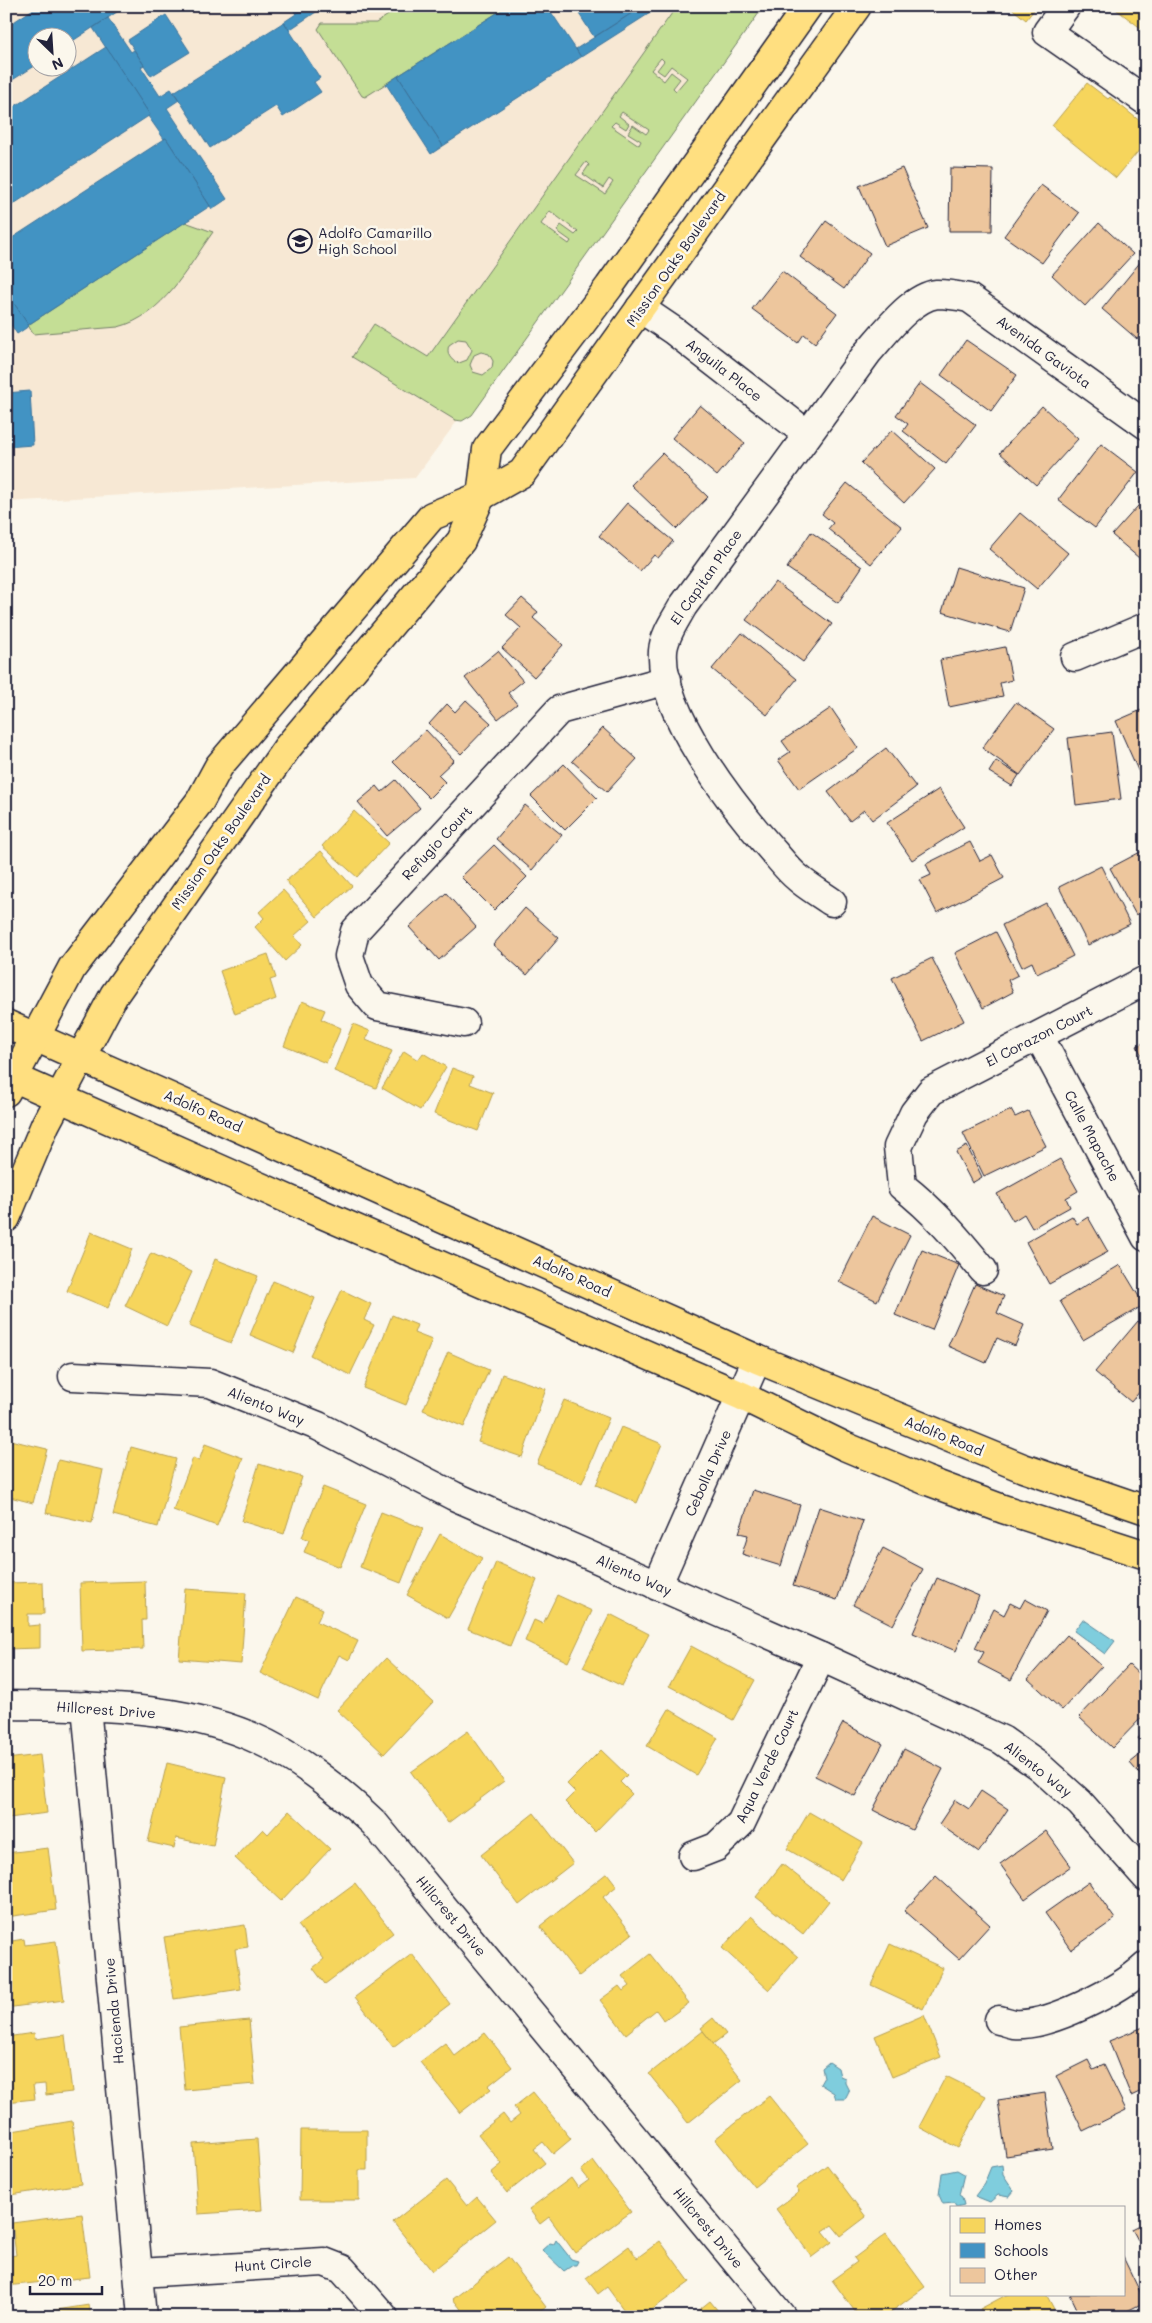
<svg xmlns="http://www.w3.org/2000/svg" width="1152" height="2323" font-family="Mali,sans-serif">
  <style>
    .built { fill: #f7e8d4; fill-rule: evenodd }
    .green { fill: #c4de95; stroke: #738068; fill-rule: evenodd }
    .water { fill: #7fcddd; stroke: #5a899c }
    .homes { fill: #f6d55c; stroke: #b69f52 }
    .schools { fill: #4393c3; stroke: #39719a }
    .building { fill: #edc69d; stroke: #22223b }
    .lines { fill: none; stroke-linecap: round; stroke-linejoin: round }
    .minor-casing { stroke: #22223b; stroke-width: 31 }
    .major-casing { stroke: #22223b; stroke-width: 31 }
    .minor { stroke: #fbf7ec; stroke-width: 28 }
    .major { stroke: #ffdf80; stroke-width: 28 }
    .labels { text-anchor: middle; stroke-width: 5; stroke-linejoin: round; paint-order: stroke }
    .poi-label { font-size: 14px; fill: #22223b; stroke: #fbf7ec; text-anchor: start }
    .street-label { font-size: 14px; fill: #22223b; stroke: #fbf7ec }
  </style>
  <rect width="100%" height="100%" fill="#fbf7ec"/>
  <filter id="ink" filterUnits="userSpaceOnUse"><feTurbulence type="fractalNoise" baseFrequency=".02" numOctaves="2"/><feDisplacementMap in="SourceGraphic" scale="10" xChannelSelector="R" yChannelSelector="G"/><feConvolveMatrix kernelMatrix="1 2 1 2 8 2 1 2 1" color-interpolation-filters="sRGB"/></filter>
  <g filter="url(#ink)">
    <path class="built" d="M6 6H764L415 478 6 502ZM38 38H68V68H38Z"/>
    <g class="green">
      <path d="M402 6H508L365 97 362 96 318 29 322 23H376Z"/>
      <path d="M677 6H764L472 415 462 421 455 420 352 357 374 324 428 357ZM661 58 664 61 657 70 664 75 671 66 687 78 676 91 673 88 680 79 671 72 664 81 651 70ZM622 112 649 130 646 134 633 125 628 133 641 141 639 145 611 126 615 122 626 129 629 124 619 116ZM586 162 589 165 583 174 603 188 609 179 613 182 605 194 576 175ZM550 211 578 232 575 235 561 225 557 231 571 241 569 244 541 224ZM458 339 466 340 472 350 467 360 459 363C450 361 446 353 449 345ZM481 352 489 354 493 361 492 368 483 375 473 372 470 365 474 355Z"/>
      <path d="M185 222 213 232C187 268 163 316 118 327L33 334 28 325Z"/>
    </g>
    <g class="water">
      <path d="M1083 1619 1115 1641 1105 1654 1074 1631Z"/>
      <path d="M829 2062 838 2068 840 2076 845 2078V2083L849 2091 845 2099H836L834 2093 820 2084 824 2077 822 2068Z"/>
      <path d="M1002 2165 1003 2174 1014 2191 1009 2197 998 2195 990 2202 975 2196 984 2184 991 2167Z"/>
      <path d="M957 2170 964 2174 959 2195 962 2197 964 2205 956 2207 954 2203 943 2204 939 2195 942 2173Z"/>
      <path d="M556 2240 571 2259 578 2261 576 2265H573L564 2271 542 2250 550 2243 554 2244Z"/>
    </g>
    <g class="homes">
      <path d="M1009 6H1037L1026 20Z"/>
      <path d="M1146 6V32L1113 7 1114 6Z"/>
      <path d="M1087 83 1108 99 1110 97 1146 126V142L1116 178 1052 126Z"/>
      <path d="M354 811 389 843 357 877 322 846Z"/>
      <path d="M321 851 352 886 317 917 286 881Z"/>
      <path d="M283 890 311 921 294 936 302 945 285 961 255 927 264 918 259 912Z"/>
      <path d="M268 954 276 978 270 980 276 999 235 1014 220 971Z"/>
      <path d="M302 1001 325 1010 321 1019 341 1028 326 1063 284 1046Z"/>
      <path d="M353 1024 370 1031 366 1040 392 1051 376 1088 334 1071Z"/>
      <path d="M404 1051 418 1060 423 1053 446 1067 420 1110 382 1088Z"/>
      <path d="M452 1068 473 1076 470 1084 493 1093 478 1131 434 1114Z"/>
      <path d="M91 1232 132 1249 108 1308 67 1291Z"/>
      <path d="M151 1253 192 1272 167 1326 125 1306Z"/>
      <path d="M215 1259 258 1276 231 1343 189 1326Z"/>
      <path d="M273 1281 315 1298 293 1353 250 1335Z"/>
      <path d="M342 1290 371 1304 364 1320 374 1325 350 1375 310 1355Z"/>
      <path d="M392 1315 417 1325 414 1333 432 1340 406 1405 363 1388Z"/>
      <path d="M448 1352 489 1370 464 1427 423 1410Z"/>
      <path d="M502 1374 546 1389 522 1457 478 1442Z"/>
      <path d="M564 1400 609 1418 582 1483 537 1464Z"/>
      <path d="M621 1427 662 1444 637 1503 596 1485Z"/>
      <path d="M6 1439 47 1449 33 1503 6 1496Z"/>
      <path d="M205 1444 243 1458 217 1526 173 1510 193 1458 199 1461Z"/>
      <path d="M131 1447 176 1459 158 1527 113 1515Z"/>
      <path d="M58 1460 103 1470 92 1523 46 1513Z"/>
      <path d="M259 1464 302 1477 284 1534 241 1521Z"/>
      <path d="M323 1487 366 1504 340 1567 304 1552 309 1540 302 1537Z"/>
      <path d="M381 1512 423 1528 401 1583 360 1567Z"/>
      <path d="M440 1534 482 1558 448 1618 407 1595Z"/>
      <path d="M496 1562 537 1580 510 1646 468 1629Z"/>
      <path d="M6 1571 7 1583 43 1582 44 1614H28V1626L40 1625V1648L6 1649Z"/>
      <path d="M145 1581 146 1620H142L143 1649 82 1651 80 1583Z"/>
      <path d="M185 1589 246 1593 241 1664 179 1659Z"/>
      <path d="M557 1595 592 1611 568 1662 525 1641 534 1620 543 1624Z"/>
      <path d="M296 1597 323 1609 317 1622 358 1641 349 1660 339 1655 318 1700 260 1673Z"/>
      <path d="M610 1614 649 1634 622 1686 583 1667Z"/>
      <path d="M691 1646 755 1680 733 1720 669 1686Z"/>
      <path d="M386 1658 433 1702 384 1754 337 1710Z"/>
      <path d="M669 1709 718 1738 696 1775 647 1746Z"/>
      <path d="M468 1731 504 1781 448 1823 411 1772Z"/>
      <path d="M601 1750 627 1775 620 1782 632 1794 595 1832 565 1802 575 1792 567 1784Z"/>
      <path d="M40 1755 47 1813 9 1818 10 1822 6 1823V1759Z"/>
      <path d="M167 1763 226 1777 213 1846 176 1838 174 1848 148 1842Z"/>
      <path d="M289 1811 330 1849 281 1901 235 1858 263 1829 268 1834Z"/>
      <path d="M809 1812 863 1843 841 1880 787 1849Z"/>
      <path d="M534 1813 573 1863 519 1905 481 1855Z"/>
      <path d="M48 1848 56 1910 6 1917V1853Z"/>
      <path d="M782 1864 829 1901 803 1934 756 1897Z"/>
      <path d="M607 1873 617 1886 603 1897 632 1934 579 1976 540 1926Z"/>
      <path d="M355 1883 393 1933 325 1984 313 1968 324 1959 298 1925Z"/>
      <path d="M751 1916 798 1957 769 1990 722 1948Z"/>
      <path d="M245 1925 248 1947 235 1949 241 1989 174 1999 164 1937Z"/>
      <path d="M24 1939 25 1945 56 1941 64 2000 6 2008V1942Z"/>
      <path d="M890 1944 943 1968 923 2009 871 1985Z"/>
      <path d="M412 1954 450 2004 393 2047 355 1997Z"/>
      <path d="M650 1954 689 2003 664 2021 656 2010 626 2034 600 2000 619 1986 623 1991 630 1986 622 1976Z"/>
      <path d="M924 2015 941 2057 892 2077 875 2036Z"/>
      <path d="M713 2018 726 2034 713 2044 701 2028Z"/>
      <path d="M249 2020 255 2084 185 2090 179 2027Z"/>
      <path d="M703 2031 742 2080 688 2123 649 2074Z"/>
      <path d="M34 2033 35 2039 65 2035 72 2092 46 2095 45 2084 33 2085 35 2099 6 2102V2037Z"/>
      <path d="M485 2033 512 2067 488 2086 491 2089 460 2113 420 2062 445 2043 455 2056Z"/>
      <path d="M946 2076 986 2096 958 2148 919 2127Z"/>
      <path d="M533 2092 571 2139 553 2154 543 2142 534 2149 545 2163 507 2193 491 2173 502 2164 478 2134 503 2114 510 2123 520 2115 514 2107Z"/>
      <path d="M769 2096 808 2144 754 2187 715 2139Z"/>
      <path d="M72 2121 81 2184 11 2195 6 2163V2132Z"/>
      <path d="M301 2130H367V2170H359V2200H300Z"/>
      <path d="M257 2139 262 2210 198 2214 193 2144Z"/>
      <path d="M593 2161 631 2212 575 2253 549 2217 540 2224 529 2209 571 2178 578 2188 589 2180 581 2170Z"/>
      <path d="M827 2165 866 2217 841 2236 832 2225 823 2231 832 2242 812 2257 776 2209 799 2192 796 2188Z"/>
      <path d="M446 2180 467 2206 477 2197 496 2220 432 2271 393 2222Z"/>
      <path d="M82 2214 90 2277 6 2286V2257L16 2255 12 2223Z"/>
      <path d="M886 2234 925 2287 884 2317H859L832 2280 857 2262 854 2258Z"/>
      <path d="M660 2241 690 2282 642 2317H629L607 2287 598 2294 586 2278 629 2246 637 2258Z"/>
      <path d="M508 2257 546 2307 534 2317H467L453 2299Z"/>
      <path d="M1008 2294H1046L1054 2309 1050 2312 1052 2317H984L980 2309Z"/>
      <path d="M710 2301 723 2317H690Z"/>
      <path d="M89 2305 91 2317H18V2316Z"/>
    </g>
    <g class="schools">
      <path d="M38 6H126L68 44V38H38V64L6 84V27Z"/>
      <path d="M291 6H308L296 14Z"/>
      <path d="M308 6H325L289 30 284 22Z"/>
      <path d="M508 6H547L581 57 443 146 398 76Z"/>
      <path d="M574 6H643L594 37Z"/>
      <path d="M643 6H661L581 57 576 49Z"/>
      <path d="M166 15 190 52 151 76 128 40Z"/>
      <path d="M108 18 131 52 134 50 144 65 141 67 160 96 171 89 179 100 167 108 227 199 212 209 166 138 164 139 148 116 150 115 93 28Z"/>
      <path d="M284 22 320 78 314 82 321 92 283 117 276 106 210 148 174 92Z"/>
      <path d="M106 47 150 115 6 209V112Z"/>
      <path d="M398 76 443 146 431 154 386 84Z"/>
      <path d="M166 138 210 206 28 325 6 291V242Z"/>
      <path d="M6 291 29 326 17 334 6 317Z"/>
      <path d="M30 391 33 445 6 447V393Z"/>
    </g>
    <g class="building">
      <path d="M902 168 928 228 885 246 859 186Z"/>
      <path d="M950 168 993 169 992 231H949Z"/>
      <path d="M1041 185 1079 213 1042 263 1004 236Z"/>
      <path d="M826 221 870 253 844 289 800 257Z"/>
      <path d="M1099 223 1133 254 1085 306 1052 275Z"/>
      <path d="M1142 260 1146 263V328L1137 339 1102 309Z"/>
      <path d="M782 271 837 313 815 343 804 334 798 343 752 309Z"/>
      <path d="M966 340 1017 375 991 411 941 375Z"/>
      <path d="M920 383 976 425 946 464 903 431 908 424 896 415Z"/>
      <path d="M700 405 745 443 717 476 672 438Z"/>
      <path d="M1042 406 1078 439 1036 485 1000 453Z"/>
      <path d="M892 430 935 469 904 503 861 463Z"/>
      <path d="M1101 444 1138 472 1095 528 1058 500Z"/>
      <path d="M662 453 708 497 677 529 631 485Z"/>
      <path d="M847 483 902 527 871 564 828 529 833 523 822 514Z"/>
      <path d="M1146 497V564L1112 535Z"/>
      <path d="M627 503 673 541 658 558 654 555 640 571 599 536Z"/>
      <path d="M1020 513 1068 553 1037 589 989 549Z"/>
      <path d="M811 532 862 567 838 603 787 568Z"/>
      <path d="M956 567 1024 588 1010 632 942 612Z"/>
      <path d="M775 582 832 624 803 662 746 620Z"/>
      <path d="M522 598 538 612 533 618 563 645 534 677 502 648 521 628 506 615Z"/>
      <path d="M742 633 797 679 767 715 712 669Z"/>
      <path d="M1005 647 1012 680 1000 683 1003 696 949 707 940 660Z"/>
      <path d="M498 651 523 681 508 693 517 704 498 719 465 678Z"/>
      <path d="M466 700 491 723 461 754 429 724 447 704 455 712Z"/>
      <path d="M1016 702 1054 729 1020 775 982 748Z"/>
      <path d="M831 708 858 748 799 789 778 760 790 752 782 741Z"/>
      <path d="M1146 708V785L1145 786 1116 721Z"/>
      <path d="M603 728 637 759 607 792 572 761Z"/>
      <path d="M426 730 454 760 438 775 445 782 429 798 393 762Z"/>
      <path d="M1112 732 1121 799 1076 805 1068 738Z"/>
      <path d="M886 748 916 787 872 820 864 810 850 821 828 792Z"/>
      <path d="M996 761 1019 775 1012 786 989 772Z"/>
      <path d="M564 764 597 798 565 830 531 796Z"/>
      <path d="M396 780 420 808 387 836 358 802 377 786 382 792Z"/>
      <path d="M939 789 964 827 912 860 887 823Z"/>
      <path d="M525 805 562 835 532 870 496 839Z"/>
      <path d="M970 842 980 861 992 855 1004 878 937 913 920 880 931 875 926 864Z"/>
      <path d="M494 845 527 877 494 910 461 877Z"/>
      <path d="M1146 849V910L1136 915 1110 868Z"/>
      <path d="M1101 866 1130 924 1088 945 1059 887Z"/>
      <path d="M446 893 476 927 439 960 409 927Z"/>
      <path d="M1046 903 1073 956 1037 974 1032 962 1022 967 1002 925Z"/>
      <path d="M525 908 559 938 527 975 493 945Z"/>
      <path d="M996 932 1018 975 1008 980 1013 992 983 1008 955 953Z"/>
      <path d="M932 958 964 1021 923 1041 892 978Z"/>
      <path d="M1146 1042V1064L1137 1046Z"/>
      <path d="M1011 1110 1015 1117 1028 1111 1046 1146 984 1176 963 1133Z"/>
      <path d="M967 1146 982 1177 972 1183 956 1152Z"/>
      <path d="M1060 1159 1078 1191 1066 1198 1070 1207 1032 1228 1024 1214 1013 1221 997 1194Z"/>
      <path d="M872 1216 910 1235 877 1301 839 1282Z"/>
      <path d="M1072 1216 1077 1224 1088 1217 1108 1252 1049 1284 1026 1242Z"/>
      <path d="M922 1250 959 1265 932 1330 895 1315Z"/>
      <path d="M1120 1265 1144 1305 1083 1340 1060 1301Z"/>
      <path d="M975 1284 1004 1296 997 1313 1024 1325 1015 1346 997 1338 986 1363 948 1346Z"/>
      <path d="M1138 1321 1146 1327V1384L1131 1402 1095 1372Z"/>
      <path d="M753 1490 800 1505 781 1566 742 1554 748 1535 739 1533Z"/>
      <path d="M819 1507 863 1521 837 1600 793 1586Z"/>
      <path d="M883 1548 923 1569 893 1625 853 1605Z"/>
      <path d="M937 1578 979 1596 956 1651 913 1633Z"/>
      <path d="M1025 1599 1047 1611 1011 1680 978 1663 984 1652 975 1648 994 1609 1004 1615 1010 1603 1020 1608Z"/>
      <path d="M1067 1635 1102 1666 1062 1710 1028 1679Z"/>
      <path d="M1129 1665 1146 1681V1713L1112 1748 1079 1717Z"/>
      <path d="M843 1723 883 1744 855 1796 815 1776Z"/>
      <path d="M1146 1732V1748L1138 1738Z"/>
      <path d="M904 1749 943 1769 912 1830 873 1810Z"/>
      <path d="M1146 1750V1782L1130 1763Z"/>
      <path d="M981 1791 1008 1809 979 1852 939 1824 955 1800 969 1809Z"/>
      <path d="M1046 1831 1071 1866 1025 1899 1000 1864Z"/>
      <path d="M936 1876 990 1925 959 1959 904 1911Z"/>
      <path d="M1089 1882 1115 1919 1071 1950 1045 1913Z"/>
      <path d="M1146 2026V2089L1131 2096 1109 2041Z"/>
      <path d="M1088 2060 1093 2070 1104 2065 1126 2110 1083 2131 1056 2076Z"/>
      <path d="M1045 2093 1053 2149 1006 2156 998 2100Z"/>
      <path d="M1146 2222V2255L1132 2229Z"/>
      <path d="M1123 2257 1145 2302 1115 2317H1081L1070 2294H1123Z"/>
    </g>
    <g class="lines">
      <g class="minor-casing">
        <g id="minor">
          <path d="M1066 6 1047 32 1146 101"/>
          <path d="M640 308 674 331 807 434"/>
          <path d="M1075 657 1146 627"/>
          <path d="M832 902C821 894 808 887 798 878 788 870 780 859 772 850 733 806 659 712 663 651 664 635 676 619 683 606L868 352C885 333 911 297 937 294 948 294 959 296 969 298L1146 425"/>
          <path d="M464 1023 377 1006 359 985 349 956 355 931 559 710 667 680"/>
          <path d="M1039 1036 1146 1237"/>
          <path d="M983 1270C958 1239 933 1210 902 1186L898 1147 914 1113 931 1091 1146 980"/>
          <path d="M73 1376 210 1383 318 1426 454 1496 821 1657 1002 1740 1040 1767 1080 1803 1146 1877"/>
          <path d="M657 1586 757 1359"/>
          <path d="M6 1705C87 1706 174 1704 250 1736 297 1756 337 1788 374 1823L782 2317"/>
          <path d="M86 1706 142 2317"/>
          <path d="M693 1856 716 1847 741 1823 821 1657"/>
          <path d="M999 2020C1004 2021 1009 2023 1014 2024 1049 2027 1120 1990 1146 1966"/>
          <path d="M139 2273 324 2262 342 2269 384 2317"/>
        </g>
      </g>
      <g class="major-casing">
        <g id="major">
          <path d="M6 1024 757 1359 1023 1468 1146 1510"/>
          <path d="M6 1074 308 1208 742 1396 844 1446 925 1480 1003 1509 1146 1555"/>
          <path d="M6 1092 72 968 200 801 219 766 432 516 481 496 522 473 857 6"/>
          <path d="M6 1218 45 1125 114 995 287 748 461 541 481 496 487 449 609 287 808 6"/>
        </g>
      </g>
      <use href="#minor" class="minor"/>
      <use href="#major" class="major"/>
    </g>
  </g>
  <defs>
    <g id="school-ring" transform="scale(1.25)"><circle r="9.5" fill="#fbf7ec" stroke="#22223b" stroke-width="1.5"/><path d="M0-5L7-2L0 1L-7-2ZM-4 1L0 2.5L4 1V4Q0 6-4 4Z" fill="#22223b"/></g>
  </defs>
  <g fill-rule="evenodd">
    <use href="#school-ring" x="300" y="241"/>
  </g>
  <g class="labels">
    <g class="poi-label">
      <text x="318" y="238">Adolfo Camarillo<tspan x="318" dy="16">High School</tspan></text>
    </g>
    <g class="street-label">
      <text transform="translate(676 259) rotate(-55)" y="5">Mission Oaks Boulevard</text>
      <text transform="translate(1044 352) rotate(36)" y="5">Avenida Gaviota</text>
      <text transform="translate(724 370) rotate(38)" y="5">Anguila Place</text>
      <text transform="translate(706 577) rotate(-55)" y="5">El Capitan Place</text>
      <text transform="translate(221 842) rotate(-55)" y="5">Mission Oaks Boulevard</text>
      <text transform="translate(437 843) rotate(-47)" y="5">Refugio Court</text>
      <text transform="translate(1039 1036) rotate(-27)" y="5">El Corazon Court</text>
      <text transform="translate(203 1111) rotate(24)" y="5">Adolfo Road</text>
      <text transform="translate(1092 1136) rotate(62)" y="5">Calle Mapache</text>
      <text transform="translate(572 1276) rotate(24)" y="5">Adolfo Road</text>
      <text transform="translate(266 1406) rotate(22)" y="5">Aliento Way</text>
      <text transform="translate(944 1436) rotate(22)" y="5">Adolfo Road</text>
      <text transform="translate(708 1473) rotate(-66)" y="5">Cebolla Drive</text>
      <text transform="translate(634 1575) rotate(24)" y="5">Aliento Way</text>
      <text transform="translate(106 1710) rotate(4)" y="5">Hillcrest Drive</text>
      <text transform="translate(767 1766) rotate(-64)" y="5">Aqua Verde Court</text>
      <text transform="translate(1038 1769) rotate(38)" y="5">Aliento Way</text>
      <text transform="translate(451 1916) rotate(50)" y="5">Hillcrest Drive</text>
      <text transform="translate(114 2011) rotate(-95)" y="5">Hacienda Drive</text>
      <text transform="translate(708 2228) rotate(50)" y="5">Hillcrest Drive</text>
      <text transform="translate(273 2264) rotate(-4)" y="5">Hunt Circle</text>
    </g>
  </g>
  <rect width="1152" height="2323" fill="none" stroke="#fbf7ec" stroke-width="25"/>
  <rect x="12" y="12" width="1127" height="2298" fill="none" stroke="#22223b" stroke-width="2" filter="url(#ink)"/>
  <rect x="950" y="2206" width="175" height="90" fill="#fbf7ec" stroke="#a4a2a5"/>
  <rect x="960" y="2218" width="25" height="15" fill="#f6d55c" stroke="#a4a2a5"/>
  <text x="994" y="2230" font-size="15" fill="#22223b">Homes</text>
  <rect x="960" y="2243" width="25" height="15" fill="#4393c3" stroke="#a4a2a5"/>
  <text x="994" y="2256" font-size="15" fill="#22223b">Schools</text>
  <rect x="960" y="2268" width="25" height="15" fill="#edc69d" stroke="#a4a2a5"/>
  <text x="994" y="2280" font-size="15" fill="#22223b">Other</text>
  <g transform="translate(52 52) rotate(155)"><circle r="24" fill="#fbf7ec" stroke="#a4a2a5"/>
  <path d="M0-4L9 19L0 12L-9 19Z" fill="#22223b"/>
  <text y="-8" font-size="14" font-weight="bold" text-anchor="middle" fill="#22223b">N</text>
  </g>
  <path d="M30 2286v8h72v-8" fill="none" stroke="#22223b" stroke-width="2.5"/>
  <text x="38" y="2286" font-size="15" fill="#22223b" stroke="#fbf7ec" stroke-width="4" paint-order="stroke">20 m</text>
</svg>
